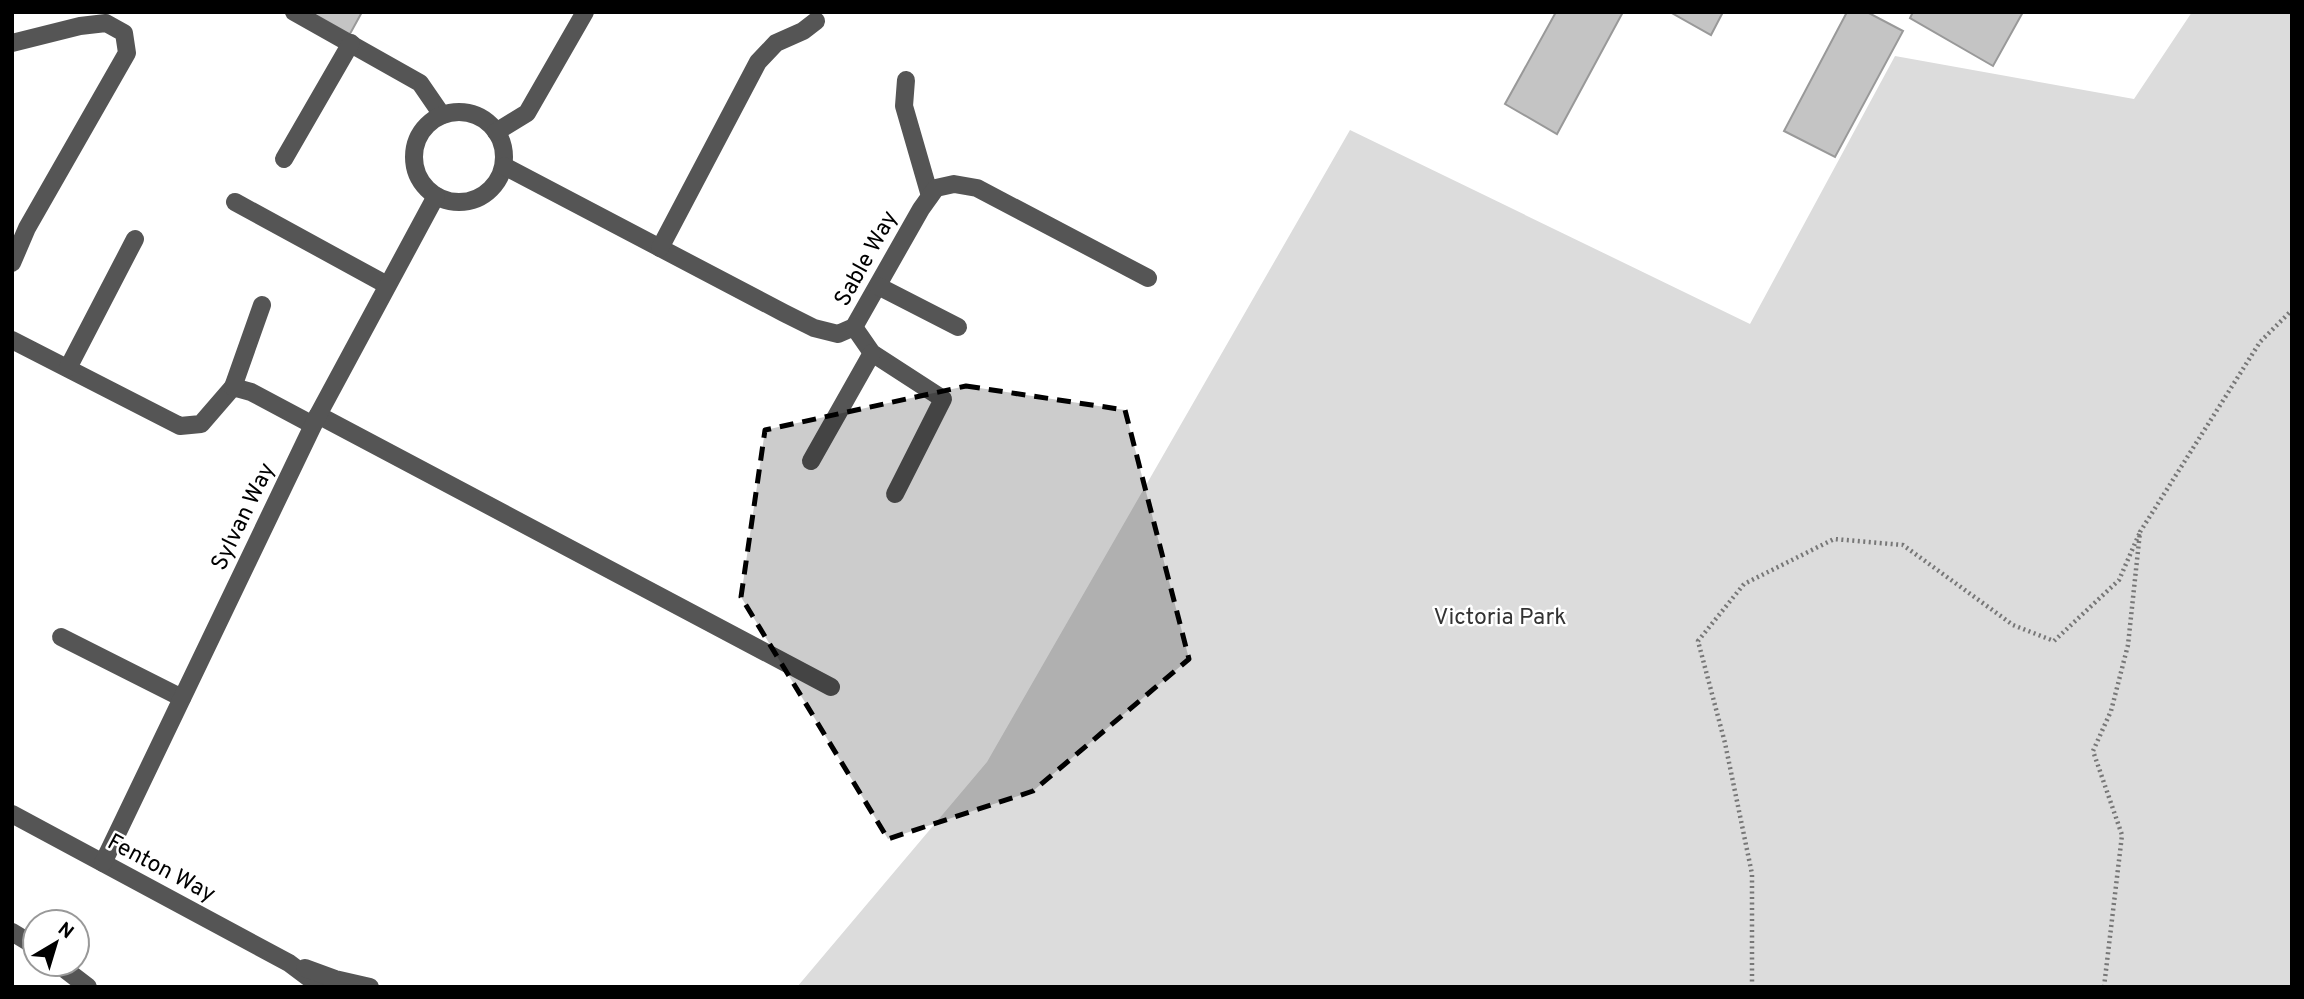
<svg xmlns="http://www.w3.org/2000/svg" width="2304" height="999" font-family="Overpass,sans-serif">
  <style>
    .green { fill: #dcdcdc }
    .building { fill: #c4c4c4; stroke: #999; stroke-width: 2 }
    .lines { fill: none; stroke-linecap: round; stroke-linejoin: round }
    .path { stroke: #777; stroke-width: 4.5; stroke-dasharray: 2 3.5; stroke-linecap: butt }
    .minor { stroke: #555; stroke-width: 18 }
    .marked { fill: #000; fill-opacity: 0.2; stroke: #000; stroke-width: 5; stroke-dasharray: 14 9; stroke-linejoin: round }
    .labels { text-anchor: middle; stroke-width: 5; stroke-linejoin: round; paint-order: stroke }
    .street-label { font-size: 23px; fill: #000; stroke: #fff }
    .park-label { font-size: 23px; fill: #333; stroke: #fff }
  </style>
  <rect width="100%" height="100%" fill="#fff"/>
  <path class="green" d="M2192 12H2292V987H797L987 762 1350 130 1750 324 1895 56 2134 99Z"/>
  <g class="building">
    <path d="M288 12H362L345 43Z"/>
    <path d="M1556 12H1623L1557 134 1505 104Z"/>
    <path d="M1670 12H1723L1711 35Z"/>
    <path d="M1847 12H1867L1903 31 1835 157 1784 131Z"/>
    <path d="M1913 12H2023L1993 66 1910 18Z"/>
  </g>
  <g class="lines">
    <g class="path">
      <path d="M1752 987V874L1725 743 1698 641 1744 584 1834 539 1903 545 2013 625 2054 641 2119 580 2140 532"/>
      <path d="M2104 987 2122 835 2093 751 2111 711 2128 645 2140 532 2260 342 2292 310"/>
    </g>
    <g class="minor">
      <path d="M294 12 420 83 442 115"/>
      <path d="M12 43 80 26 106 23 124 33 127 53 27 228 12 263"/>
      <path d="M906 80 904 106 930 196"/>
      <circle cx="459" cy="157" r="45"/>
      <path d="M496 132 527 113 585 12"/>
      <path d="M284 159 351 43"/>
      <path d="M504 166 784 313 814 328 838 334 854 327 921 209 936 188 954 184 977 188 1148 278"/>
      <path d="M235 202 387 285"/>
      <path d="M660 248 758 62 776 43 803 31 816 21"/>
      <path d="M878 286 958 327"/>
      <path d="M854 327 872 353 943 399 895 494"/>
      <path d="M12 340 180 426 201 424 233 387 251 392 313 425"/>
      <path d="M68 368 135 239"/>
      <path d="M233 387 262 305"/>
      <path d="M318 415 831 687"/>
      <path d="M811 461 872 353"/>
      <path d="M61 637 182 698"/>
      <path d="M12 814 289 963 321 987"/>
      <path d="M103 863 318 415 436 196"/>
      <path d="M12 932 35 946"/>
      <path d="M58 964 88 987"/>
      <path d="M305 968 335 979 370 987"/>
    </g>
  </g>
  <path class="marked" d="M966 386 1125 410 1189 659 1033 791 888 839 741 597 765 430Z"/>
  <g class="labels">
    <g class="street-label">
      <text transform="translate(865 258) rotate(-61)" y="8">Sable Way</text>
      <text transform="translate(242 516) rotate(-64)" y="8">Sylvan Way</text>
      <text transform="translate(162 867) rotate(28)" y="8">Fenton Way</text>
    </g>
    <g class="park-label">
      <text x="1500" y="624">Victoria Park</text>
    </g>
  </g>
  <rect width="2304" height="999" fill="none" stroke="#000000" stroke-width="28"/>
  <g transform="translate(56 943) rotate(38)"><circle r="33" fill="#ffffff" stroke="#999999" stroke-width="2"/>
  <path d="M0-5L12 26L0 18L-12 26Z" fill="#000000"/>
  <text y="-10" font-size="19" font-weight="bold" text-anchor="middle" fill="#000000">N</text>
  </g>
</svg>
